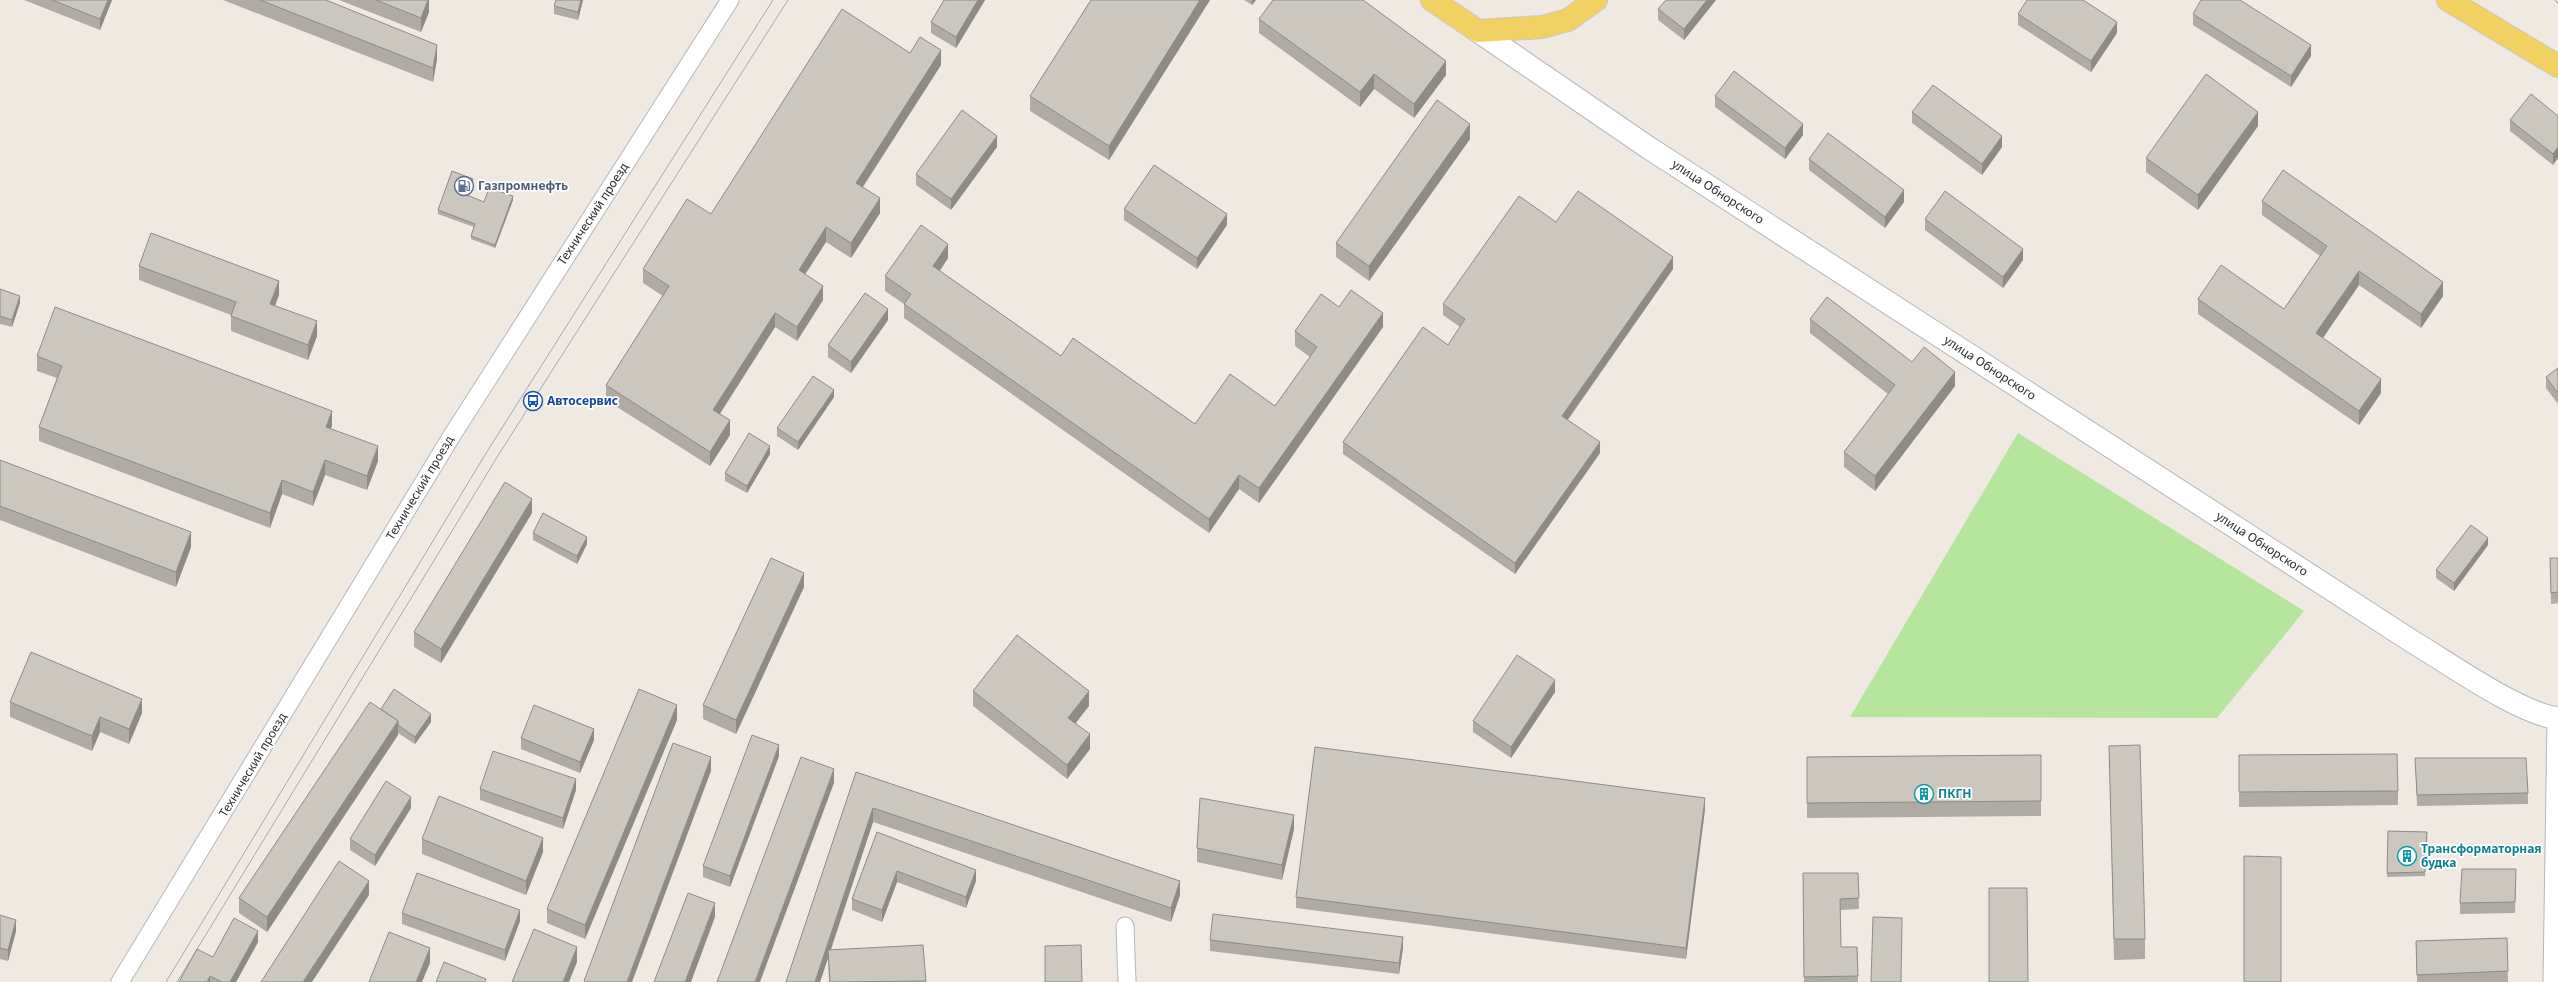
<svg xmlns="http://www.w3.org/2000/svg" width="2558" height="982" font-family="'Noto Sans',sans-serif">
  <style>
    .green { fill: #b6e59e }
    .lines { fill: none; stroke-linecap: round; stroke-linejoin: round }
    .street-casing { stroke: #b4b7c1; stroke-width: 19 }
    .secondary-casing { stroke: #b4b7c1; stroke-width: 24 }
    .primary-casing { stroke: #c9c9c9; stroke-width: 24 }
    .street { stroke: #fff; stroke-width: 17 }
    .secondary { stroke: #fff; stroke-width: 22 }
    .primary { stroke: #f2d163; stroke-width: 22 }
    .tram { stroke: #a3a6b8; stroke-width: 1 }
    .rail-casing { stroke: #a3a6b8; stroke-width: 4.5 }
    .rail { stroke: #fff; stroke-width: 3; stroke-dasharray: 9; stroke-linecap: butt }
    .wall { fill: #afaba4 }
    .shaded-wall { fill: #8e8b86 }
    .building { fill: #cbc7bf; stroke: #8e8b86 }
    .labels { text-anchor: middle; stroke-width: 3.5; stroke-linejoin: round; paint-order: stroke }
    .service-label { font-size: 12px; font-weight: bold; fill: #4e5e75; stroke: #fff; text-anchor: start }
    .street-label { font-size: 12px; fill: #2e2e2e; stroke: #fff }
    .transit-label { font-size: 12px; font-weight: bold; fill: #164399; stroke: #fff; text-anchor: start }
    .culture-label { font-size: 12px; font-weight: bold; fill: #0d838f; stroke: #fff; text-anchor: start }
  </style>
  <rect width="100%" height="100%" fill="#efe9e1"/>
  <path class="green" d="M2018 433 2304 611 2217 718 1850 717Z"/>
  <g class="lines">
    <g class="street-casing">
      <g id="street">
        <path d="M1125 926 1127 982"/>
        <path d="M120 982 451 437 730 0"/>
        <path d="M2552 982 2556 718"/>
      </g>
    </g>
    <g class="secondary-casing">
      <path id="secondary" d="M1478 31 1649 148 2413 642C2447 662 2521 715 2558 718"/>
    </g>
    <g class="primary-casing">
      <g id="primary">
        <path d="M1432 0 1478 31 1542 27 1568 20 1596 0"/>
        <path d="M2448 0 2558 66"/>
      </g>
    </g>
    <use href="#street" class="street"/>
    <use href="#secondary" class="secondary"/>
    <use href="#primary" class="primary"/>
    <g class="tram">
      <path d="M166 982 488 450 773 0"/>
      <path d="M177 982 499 454 788 0"/>
    </g>
    <g class="rail-casing">
      <path id="rail" d="M2557 0 2558 1"/>
    </g>
    <use href="#rail" class="rail"/>
  </g>
  <g class="wall">
    <path d="M24 0H112L100 30Z"/>
    <path d="M223 0H326L437 59 433 82Z"/>
    <path d="M339 0H429V12L421 32Z"/>
    <path d="M583 0 578 20 554 14V6Z"/>
    <path d="M944 0H985L956 48 931 33V22Z"/>
    <path d="M1091 0H1210L1109 160 1030 111V96Z"/>
    <path d="M1244 0H1256L1252 5Z"/>
    <path d="M1716 0 1684 40 1658 20V9Z"/>
    <path d="M2018 14 2117 33 2091 72 2018 25Z"/>
    <path d="M2193 14 2311 56 2291 87 2193 25Z"/>
    <path d="M1259 19 1446 75 1414 118 1374 89 1360 107 1259 33Z"/>
    <path d="M910 53 941 65 863 187 880 213 851 258 826 242 805 274 823 300 797 341 775 327 720 414 730 435 710 466 606 400V385L663 296 643 283V269L711 214Z"/>
    <path d="M1715 96 1803 135 1785 159 1715 107Z"/>
    <path d="M1912 112 2002 147 1982 175 1912 123Z"/>
    <path d="M2558 116 2553 165 2510 131V120Z"/>
    <path d="M2258 126 2198 210 2146 172V158Z"/>
    <path d="M1470 139 1369 281 1336 257V243Z"/>
    <path d="M997 147 951 210 916 185V174Z"/>
    <path d="M1809 159 1904 202 1885 228 1809 170Z"/>
    <path d="M473 183 468 196 484 202 513 200 495 248 471 239V236L474 227 438 214V210Z"/>
    <path d="M2262 201 2443 296 2421 328 2359 285 2323 338 2381 393 2359 425 2198 314V299L2284 309 2320 256 2262 215Z"/>
    <path d="M1124 209 1227 225 1197 269 1124 220Z"/>
    <path d="M1925 219 2023 260 2003 288 1925 230Z"/>
    <path d="M1556 222 1673 269 1568 420 1600 453 1515 574 1343 454V442L1448 345 1460 327 1443 315V304Z"/>
    <path d="M948 258 940 271 1061 356 1195 424 1275 406 1310 357 1295 346V331L1339 307 1383 327 1259 503 1239 489 1209 533 904 318V304L885 291V276Z"/>
    <path d="M139 266 279 295 275 306 317 336 308 360 231 331V315L139 280Z"/>
    <path d="M0 289 20 303 12 327 0 324Z"/>
    <path d="M1810 319 1912 362 1955 386 1875 491 1844 467V452L1888 394 1810 333Z"/>
    <path d="M888 320 851 373 828 357V345Z"/>
    <path d="M37 356 332 425 331 429 378 461 367 490 325 475 313 506 282 494 270 528 39 441V427L57 378 37 371Z"/>
    <path d="M2558 368V404L2546 388V377Z"/>
    <path d="M834 397 798 450 777 436V428Z"/>
    <path d="M770 454 747 493 725 481V473Z"/>
    <path d="M0 460 191 547 176 587 0 520Z"/>
    <path d="M532 513 441 663 414 647V632Z"/>
    <path d="M533 533 587 544 577 564 533 540Z"/>
    <path d="M2488 545 2454 591 2436 578V570Z"/>
    <path d="M2550 558H2558V603L2551 604Z"/>
    <path d="M804 587 736 734 703 719V705Z"/>
    <path d="M973 691 1089 706 1076 723 1090 749 1067 779 973 706Z"/>
    <path d="M1555 692 1511 758 1473 732V721Z"/>
    <path d="M10 702 142 713 129 744 100 732 92 751 10 717Z"/>
    <path d="M381 709 431 722 415 744 398 733V735L267 932 239 913V898Z"/>
    <path d="M677 720 585 939 547 923V909Z"/>
    <path d="M521 738 594 740 580 773 521 749Z"/>
    <path d="M2109 746 2145 939V959L2114 960Z"/>
    <path d="M2041 755V816L1807 818V757Z"/>
    <path d="M2239 755 2398 791V805L2239 807Z"/>
    <path d="M779 756 730 887 703 877V866Z"/>
    <path d="M2415 758 2528 793V804L2417 806Z"/>
    <path d="M856 772 1180 895 1171 922 873 822 831 950 923 945 926 982H829L828 958 820 982H786Z"/>
    <path d="M480 789 576 790 563 829 480 800Z"/>
    <path d="M411 808 375 866 350 850V839Z"/>
    <path d="M1705 809 1686 959 1296 908V897Z"/>
    <path d="M1294 829 1282 880 1197 862V848Z"/>
    <path d="M2388 831 2427 832 2425 876 2387 877Z"/>
    <path d="M877 832 976 881 966 908 897 882 882 922 852 910V899Z"/>
    <path d="M422 839 543 852 526 895 422 854Z"/>
    <path d="M1803 873H1858L1859 909 1840 910 1841 947H1857L1858 982H1804Z"/>
    <path d="M2516 880 2515 913 2460 914V903Z"/>
    <path d="M402 913 520 921 505 961 402 924Z"/>
    <path d="M0 915 16 931 8 961 0 959Z"/>
    <path d="M2507 938 2508 982H2417L2416 941Z"/>
    <path d="M1210 940 1403 948 1399 974 1210 951Z"/>
    <path d="M258 942 236 982H179L213 957Z"/>
  </g>
  <g class="shaded-wall">
    <path d="M108 0H112L100 30V19Z"/>
    <path d="M428 0H429V12L421 32V18Z"/>
    <path d="M581 0H583L578 20V12Z"/>
    <path d="M978 0H985L956 48V37Z"/>
    <path d="M1200 0H1210L1109 160V146Z"/>
    <path d="M1252 0H1256L1252 5Z"/>
    <path d="M1707 0H1716L1684 40V29Z"/>
    <path d="M2117 22V33L2091 72V61Z"/>
    <path d="M437 45V59L433 82V68Z"/>
    <path d="M2311 45V56L2291 87V76Z"/>
    <path d="M941 50V65L856 197V183Z"/>
    <path d="M1446 61V75L1414 118V104Z"/>
    <path d="M1374 74V89L1360 107V92Z"/>
    <path d="M2258 112V126L2198 210V195Z"/>
    <path d="M1470 124V139L1369 281V266Z"/>
    <path d="M1803 124V135L1785 159V148Z"/>
    <path d="M997 136V147L951 210V199Z"/>
    <path d="M2002 136V147L1982 175V164Z"/>
    <path d="M2558 147V158L2553 165V154Z"/>
    <path d="M473 179V183L467 199V195Z"/>
    <path d="M1904 190V202L1885 228V217Z"/>
    <path d="M513 196V200L495 248V245Z"/>
    <path d="M880 198V213L851 258V243Z"/>
    <path d="M1227 214V225L1197 269V258Z"/>
    <path d="M826 227V242L799 284V270Z"/>
    <path d="M948 244V258L933 280V266Z"/>
    <path d="M2023 249V260L2003 288V277Z"/>
    <path d="M1673 257V269L1562 427V416Z"/>
    <path d="M2359 271V285L2316 348V333Z"/>
    <path d="M279 281V295L270 318V304Z"/>
    <path d="M2443 282V296L2421 328V314Z"/>
    <path d="M823 286V300L797 341V327Z"/>
    <path d="M20 296V303L12 327V320Z"/>
    <path d="M888 309V320L851 373V362Z"/>
    <path d="M775 313V327L713 424V410Z"/>
    <path d="M1383 313V327L1259 503V488Z"/>
    <path d="M317 321V336L308 360V345Z"/>
    <path d="M1955 372V386L1875 491V476Z"/>
    <path d="M2381 379V393L2359 425V411Z"/>
    <path d="M834 390V397L798 450V442Z"/>
    <path d="M332 411V425L326 442V427Z"/>
    <path d="M730 420V435L710 466V452Z"/>
    <path d="M1600 442V453L1515 574V563Z"/>
    <path d="M378 446V461L367 490V476Z"/>
    <path d="M770 446V454L747 493V486Z"/>
    <path d="M325 460V475L313 506V492Z"/>
    <path d="M1239 475V489L1209 533V519Z"/>
    <path d="M282 480V494L270 528V513Z"/>
    <path d="M532 499V513L441 663V649Z"/>
    <path d="M191 532V547L176 587V572Z"/>
    <path d="M587 537V544L577 564V556Z"/>
    <path d="M2488 538V545L2454 591V583Z"/>
    <path d="M804 573V587L736 734V720Z"/>
    <path d="M1555 680V692L1511 758V747Z"/>
    <path d="M1089 691V706L1068 732V718Z"/>
    <path d="M142 699V713L129 744V729Z"/>
    <path d="M677 705V720L585 939V925Z"/>
    <path d="M431 714V722L415 744V737Z"/>
    <path d="M100 717V732L92 751V736Z"/>
    <path d="M398 721V735L267 932V917Z"/>
    <path d="M594 729V740L580 773V762Z"/>
    <path d="M1090 734V749L1067 779V765Z"/>
    <path d="M779 745V756L730 887V876Z"/>
    <path d="M711 757V771L632 982H627Z"/>
    <path d="M834 769V783L760 982H755Z"/>
    <path d="M576 779V790L563 829V818Z"/>
    <path d="M411 797V808L375 866V855Z"/>
    <path d="M1705 798V809L1686 959V948Z"/>
    <path d="M873 808V822L828 957V950V958L820 982H815Z"/>
    <path d="M1294 815V829L1282 880V865Z"/>
    <path d="M543 838V852L526 895V881Z"/>
    <path d="M976 870V881L966 908V897Z"/>
    <path d="M897 871V882L882 922V910Z"/>
    <path d="M369 881V895L312 982H303Z"/>
    <path d="M1180 881V895L1171 922V908Z"/>
    <path d="M715 903V917L691 982H685Z"/>
    <path d="M520 910V921L505 961V950Z"/>
    <path d="M16 920V931L8 961V950Z"/>
    <path d="M258 931V942L236 982H230Z"/>
    <path d="M1403 937V948L1399 974V963Z"/>
    <path d="M577 947V962L569 982H563Z"/>
    <path d="M430 948V963L422 982H416Z"/>
    <path d="M210 976V982H207Z"/>
  </g>
  <g class="building">
    <path d="M52 0H108L100 19Z"/>
    <path d="M260 0H326L437 45 433 68Z"/>
    <path d="M376 0H428L421 18Z"/>
    <path d="M556 0H581L578 12 554 6Z"/>
    <path d="M944 0H978L956 37 931 22Z"/>
    <path d="M1091 0H1200L1109 146 1030 96Z"/>
    <path d="M1273 0H1363L1446 61 1414 104 1374 74 1360 92 1259 19Z"/>
    <path d="M1666 0H1707L1684 29 1658 9Z"/>
    <path d="M2027 0H2083L2117 22 2091 61 2018 14Z"/>
    <path d="M2201 0H2240L2311 45 2291 76 2193 14Z"/>
    <path d="M842 9 910 53 920 37 941 50 856 183 880 198 851 243 826 227 799 270 823 286 797 327 775 313 713 410 730 420 710 452 606 385 669 286 643 269 687 199 711 214Z"/>
    <path d="M1734 71 1803 124 1785 148 1715 96Z"/>
    <path d="M2206 74 2258 112 2198 195 2146 158Z"/>
    <path d="M1933 85 2002 136 1982 164 1912 112Z"/>
    <path d="M2531 94 2558 116V147L2553 154 2510 120Z"/>
    <path d="M1437 100 1470 124 1369 266 1336 243Z"/>
    <path d="M962 110 997 136 951 199 916 174Z"/>
    <path d="M1828 133 1904 190 1885 217 1809 159Z"/>
    <path d="M1154 165 1227 214 1197 258 1124 209Z"/>
    <path d="M2283 170 2443 282 2421 314 2359 271 2316 333 2381 379 2359 411 2198 299 2221 265 2284 309 2327 246 2262 201Z"/>
    <path d="M452 171 473 179 467 195 484 202 489 188 513 196 495 245 471 236 475 224 438 210Z"/>
    <path d="M1578 191 1673 257 1562 416 1600 442 1515 563 1343 442 1423 327 1448 345 1465 319 1443 304 1519 196 1556 222Z"/>
    <path d="M1945 191 2023 249 2003 277 1925 219Z"/>
    <path d="M921 225 948 244 933 266 1061 356 1073 338 1195 424 1230 374 1275 406 1317 347 1295 331 1321 294 1339 307 1351 290 1383 313 1259 488 1239 475 1209 519 904 304 911 294 885 276Z"/>
    <path d="M151 233 279 281 270 304 317 321 308 345 231 316 236 302 139 266Z"/>
    <path d="M0 289 20 296 12 320 0 316Z"/>
    <path d="M865 293 888 309 851 362 828 345Z"/>
    <path d="M1827 297 1912 362 1924 347 1955 372 1875 476 1844 452 1895 385 1810 319Z"/>
    <path d="M55 307 332 411 326 427 378 446 367 476 325 460 313 492 282 480 270 513 39 427 62 366 37 356Z"/>
    <path d="M2558 368V393L2546 377Z"/>
    <path d="M813 376 834 390 798 442 777 428Z"/>
    <path d="M749 433 770 446 747 486 725 473Z"/>
    <path d="M0 460 191 532 176 572 0 506Z"/>
    <path d="M505 482 532 499 441 649 414 632Z"/>
    <path d="M543 513 587 537 577 556 533 533Z"/>
    <path d="M2471 525 2488 538 2454 583 2436 570Z"/>
    <path d="M771 558 804 573 736 720 703 705Z"/>
    <path d="M2550 558H2558V592L2551 593Z"/>
    <path d="M1017 635 1089 691 1068 718 1090 734 1067 765 973 691Z"/>
    <path d="M31 652 142 699 129 729 100 717 92 736 10 702Z"/>
    <path d="M1517 655 1555 680 1511 747 1473 721Z"/>
    <path d="M394 689 431 714 415 737 398 725V721L381 709Z"/>
    <path d="M639 689 677 705 585 925 547 909Z"/>
    <path d="M370 702 398 721 267 917 239 898Z"/>
    <path d="M534 705 594 729 580 762 521 738Z"/>
    <path d="M752 735 779 745 730 876 703 866Z"/>
    <path d="M673 743 711 757 627 982H587L584 981Z"/>
    <path d="M2140 745 2145 939H2114L2109 746Z"/>
    <path d="M1315 747 1705 798 1686 948 1296 897Z"/>
    <path d="M493 751 576 779 563 818 480 789Z"/>
    <path d="M2397 754 2398 791 2239 792V755Z"/>
    <path d="M2041 755V801L1807 803V757Z"/>
    <path d="M801 757 834 769 755 982H717Z"/>
    <path d="M2415 758H2526L2528 793 2417 795Z"/>
    <path d="M856 772 1180 881 1171 908 873 808 815 982H786Z"/>
    <path d="M386 781 411 797 375 855 350 839Z"/>
    <path d="M439 796 543 838 526 881 422 839Z"/>
    <path d="M1200 798 1294 815 1282 865 1197 848Z"/>
    <path d="M2388 831 2427 832 2425 872 2387 873Z"/>
    <path d="M877 832 976 870 966 897 897 871 882 910 852 899Z"/>
    <path d="M2244 856 2281 857V982H2244Z"/>
    <path d="M339 861 369 881 303 982H261Z"/>
    <path d="M2462 869H2516L2515 902 2460 903Z"/>
    <path d="M417 873 520 910 505 950 402 913Z"/>
    <path d="M1803 873H1858L1859 898 1840 899 1841 947H1857L1858 976 1804 977Z"/>
    <path d="M1989 888H2027L2028 982H1989Z"/>
    <path d="M688 893 715 903 685 982H654Z"/>
    <path d="M1213 914 1403 937 1399 963 1210 940Z"/>
    <path d="M0 915 16 920 8 950 0 948Z"/>
    <path d="M1873 917 1902 918 1901 982H1871Z"/>
    <path d="M234 918 258 931 230 982H222L210 976 207 982H179L197 949 213 957Z"/>
    <path d="M534 929 577 947 563 982H512Z"/>
    <path d="M389 932 430 948 416 982H369Z"/>
    <path d="M2507 938 2508 971 2417 975 2416 941Z"/>
    <path d="M923 945 926 981 830 982 828 950Z"/>
    <path d="M1081 945 1082 982H1045V946Z"/>
    <path d="M444 962 486 979 485 982H436Z"/>
  </g>
  <defs>
    <g id="fuel-ring" transform="scale(1)"><circle r="9.5" fill="#fff" stroke="#5c6f8a" stroke-width="1.5"/><path d="M-5.5-6h7V0h2V4h1.3V-2.5L3-4.5l.8-.8L6-3V5H2.5V1h-1V6h-7ZM-4.2-4.7v3.2H.2V-4.7Z" fill="#5c6f8a"/></g>
    <g id="bus-ring" transform="scale(1)"><circle r="9.5" fill="#fff" stroke="#1a4fb4" stroke-width="1.5"/><path d="M-5-6H5V4H4V6H2V4H-2V6H-4V4H-5ZM-3.5-4V0h7V-4ZM-3.5 1.2v1.5H-2V1.2ZM2 1.2v1.5H3.5V1.2Z" fill="#1a4fb4"/></g>
    <g id="building-ring" transform="scale(1)"><circle r="9.5" fill="#fff" stroke="#0f9aa8" stroke-width="1.5"/><path d="M-4-6H4V6H1V3H-1V6H-4ZM-2.5-4.3h1.7v1.8h-1.7ZM.8-4.3h1.7v1.8H.8ZM-2.5-1h1.7V.8h-1.7ZM.8-1h1.7V.8H.8Z" fill="#0f9aa8"/></g>
  </defs>
  <g fill-rule="evenodd">
    <use href="#fuel-ring" x="464" y="186"/>
    <use href="#bus-ring" x="533" y="401"/>
    <use href="#building-ring" x="1924" y="794"/>
    <use href="#building-ring" x="2407" y="856"/>
  </g>
  <g class="labels">
    <g class="service-label">
      <text x="478" y="190">Газпромнефть</text>
    </g>
    <g class="street-label">
      <text transform="translate(1718 192) rotate(33)" y="4">улица Обнорского</text>
      <text transform="translate(593 214) rotate(-57)" y="4">Технический проезд</text>
      <text transform="translate(1990 368) rotate(33)" y="4">улица Обнорского</text>
      <text transform="translate(420 488) rotate(-59)" y="4">Технический проезд</text>
      <text transform="translate(2262 544) rotate(33)" y="4">улица Обнорского</text>
      <text transform="translate(253 765) rotate(-59)" y="4">Технический проезд</text>
    </g>
    <g class="transit-label">
      <text x="547" y="405">Автосервис</text>
    </g>
    <g class="culture-label">
      <text x="1938" y="798">ПКГН</text>
      <text x="2421" y="853">Трансформаторная<tspan x="2421" dy="14">будка</tspan></text>
    </g>
  </g>
</svg>
